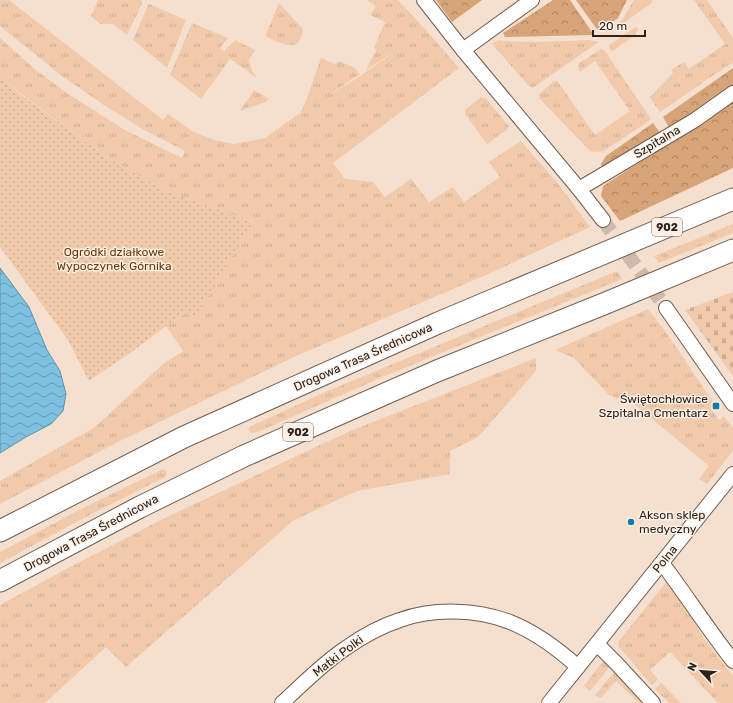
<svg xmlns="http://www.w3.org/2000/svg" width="733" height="703" font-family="Rubik,sans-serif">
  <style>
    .grass { fill: url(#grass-tufts) }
    .forest { fill: url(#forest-crowns) }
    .cemetery { fill: url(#cemetery-stones) }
    .garden { fill: url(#garden-dots) }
    .water { fill: url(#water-waves); stroke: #6491a6 }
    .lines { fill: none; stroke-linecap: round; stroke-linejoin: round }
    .street-tunnel { stroke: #cdbaab; stroke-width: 14; stroke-dasharray: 14 7; stroke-linecap: butt }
    .street-casing { stroke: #705d4f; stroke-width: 16 }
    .primary-casing { stroke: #705d4f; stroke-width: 23 }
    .street { stroke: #fff; stroke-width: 14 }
    .primary { stroke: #fff; stroke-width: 21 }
    .poi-dot { fill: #097da5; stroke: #fcefe5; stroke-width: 1.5 }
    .labels { text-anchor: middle; stroke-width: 3; stroke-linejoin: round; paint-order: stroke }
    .shield { fill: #fcefe5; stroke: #6a6059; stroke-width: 1 }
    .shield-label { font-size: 11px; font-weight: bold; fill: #2b231d }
    .street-label { font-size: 12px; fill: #2b231d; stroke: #fcefe5 }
    .park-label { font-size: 12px; fill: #6b3b06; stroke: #fcefe5 }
    .poi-label { font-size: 12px; fill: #2b231d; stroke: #fcefe5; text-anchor: end }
  </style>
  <defs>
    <pattern id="grass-tufts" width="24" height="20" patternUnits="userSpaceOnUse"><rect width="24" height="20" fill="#f1caab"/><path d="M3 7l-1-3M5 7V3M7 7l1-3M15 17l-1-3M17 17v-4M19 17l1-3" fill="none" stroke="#cfad93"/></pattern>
    <pattern id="forest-crowns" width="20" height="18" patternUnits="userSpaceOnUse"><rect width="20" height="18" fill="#d7a47a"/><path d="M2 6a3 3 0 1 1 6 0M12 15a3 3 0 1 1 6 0" fill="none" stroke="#af8563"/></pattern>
    <pattern id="cemetery-stones" width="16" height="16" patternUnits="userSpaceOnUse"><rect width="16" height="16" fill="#f1caab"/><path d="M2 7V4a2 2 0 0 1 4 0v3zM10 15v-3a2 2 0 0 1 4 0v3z" fill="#cfad93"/></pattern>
    <pattern id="garden-dots" width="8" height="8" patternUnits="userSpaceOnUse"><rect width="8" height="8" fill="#f1caab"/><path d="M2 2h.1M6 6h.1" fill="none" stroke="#cfad93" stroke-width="1.8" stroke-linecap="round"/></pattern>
    <pattern id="water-waves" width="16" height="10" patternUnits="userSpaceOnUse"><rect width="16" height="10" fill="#7dc0e0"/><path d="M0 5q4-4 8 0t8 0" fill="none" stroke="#679cb5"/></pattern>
  </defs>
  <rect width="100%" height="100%" fill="#f5e0cf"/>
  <g class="grass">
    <path d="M0 0H9L163 120 168 114 192 131 214 140 234 144 265 138 300 113 306 101 321 58 335 64 339 61 355 68 360 74 329 95 354 80 400 48 366 70 377 49 374 48 385 22 370 15 376 6 367 0H398L426 30 459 68 333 163 345 179 373 182 385 197 411 179 429 202 453 187 464 202 500 177 489 162 521 141 559 185 590 227 486 275 296 356 116 443 0 504V481L95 427 163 364 183 351 166 326 186 313 253 222 169 192 111 160 21 94 0 76V38L37 71 70 95 125 130 182 158 185 151 144 130 101 103 62 76 0 26Z"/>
    <path d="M98 0H140L142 1V4L127 35 113 24H100L91 16Z"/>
    <path d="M634 0H651L653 2 618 27 617 26 624 17Z"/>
    <path d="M694 0H707L733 38V62L660 112 650 98V97L673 73 671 70 684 62 689 69 725 44Z"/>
    <path d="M279 3 303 29C302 33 301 38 299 41 292 51 275 40 267 37L266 34Z"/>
    <path d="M149 4 186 20 167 68 133 40 148 5Z"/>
    <path d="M192 23 228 38 220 48 224 51 235 40 255 50 249 60 252 71 256 77 230 59 201 99 170 75Z"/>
    <path d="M636 27 638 30 635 35 613 51 610 50 609 48V45Z"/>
    <path d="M498 40 503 41 538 42 589 40 598 42 596 44 534 87H531L527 84 492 44Z"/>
    <path d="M601 49 605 51 651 119 646 123 604 151 595 152 590 151 540 99 539 95V94L554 81 558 82 595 135 630 111 595 61 580 72 578 69 579 63Z"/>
    <path d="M254 90 268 98 266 102 240 111Z"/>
    <path d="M481 97 486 99 509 126 508 129 487 144 465 114 466 109Z"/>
    <path d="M733 224V233L659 263 654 256Z"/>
    <path d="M617 271 622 279 380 378 258 432 251 433 249 430V427L323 393Z"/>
    <path d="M648 309 666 332 715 405 711 409 719 420 724 416 733 428V451L707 484 699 479 709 466 634 404 609 395 574 358 555 350Z"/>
    <path d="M536 358V371L478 437 450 451V474L357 491 294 520 126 667 106 647 45 703H0V605L68 568 169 516 350 431Z"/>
    <path d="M163 469 166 471 167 474 165 477 84 518 0 563V552L79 510Z"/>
    <path d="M667 581 691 616 704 639 733 676V703H718L670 652 650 670 658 679 652 685 618 646 619 641Z"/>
    <path d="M602 662 611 665 590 691 584 686Z"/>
    <path d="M616 670 646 703H639L616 681 601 698 595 695Z"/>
    <path d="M661 683 681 703H669L655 689Z"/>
  </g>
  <g class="forest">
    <path d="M436 0H482L452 22Z"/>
    <path d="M553 0H570L594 35 505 37 503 33Z"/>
    <path d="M576 0H627L618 18 600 31 596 28Z"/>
    <path d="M733 68V86L670 129 663 117Z"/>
    <path d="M733 99V168L620 221 601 196 603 186 700 123Z"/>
    <path d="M653 123 661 134 603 168 601 164 606 156Z"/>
  </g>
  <path class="cemetery" d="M733 292V376L685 310Z"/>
  <path class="garden" d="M0 76 20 94 111 160 169 192 253 222 196 317 186 313 166 326 133 351 89 381 68 340 0 247Z"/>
  <path class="water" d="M0 268 29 307 47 350 60 371 66 394 63 411 51 424 26 437 0 453Z"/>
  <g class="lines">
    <path class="street-tunnel" d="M603 220 666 308"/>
    <g class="street-casing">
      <g id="street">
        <path d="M424 0 463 50 579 189 603 220"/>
        <path d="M463 50 532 0"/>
        <path d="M579 189 695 120 733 93"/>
        <path d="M666 308 733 404"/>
        <path d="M662 563C686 595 708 629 733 661"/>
        <path d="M597 644 617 664 653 703"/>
        <path d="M282 703C303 684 323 663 346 648 363 636 381 626 400 620 433 608 477 609 510 622 535 632 558 649 578 667"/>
        <path d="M549 703 733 474"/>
      </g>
    </g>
    <g class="primary-casing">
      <g id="primary">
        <path d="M0 531 184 437 438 323 733 199"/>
        <path d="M0 581 140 507 244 456 437 371 606 303 733 250"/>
      </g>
    </g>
    <use href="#street" class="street"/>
    <use href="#primary" class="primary"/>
  </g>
  <g class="poi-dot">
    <rect x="712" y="402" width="8" height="8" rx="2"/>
    <circle cx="631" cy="522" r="4"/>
  </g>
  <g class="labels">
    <g class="shield">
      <rect x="652" y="218" width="30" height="18" rx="3"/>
      <rect x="283" y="423" width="30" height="18" rx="3"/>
    </g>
    <g class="shield-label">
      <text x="667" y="231">902</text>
      <text x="298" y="436">902</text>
    </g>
    <g class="street-label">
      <text transform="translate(657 142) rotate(-31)" y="4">Szpitalna</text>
      <text transform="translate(363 357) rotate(-24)" y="4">Drogowa Trasa Średnicowa</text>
      <text transform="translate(91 533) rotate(-28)" y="4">Drogowa Trasa Średnicowa</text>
      <text transform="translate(665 559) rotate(-51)" y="4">Polna</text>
      <text transform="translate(338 656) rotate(-37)" y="4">Matki Polki</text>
    </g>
    <g class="park-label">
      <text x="114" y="256">Ogródki działkowe<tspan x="114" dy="14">Wypoczynek Górnika</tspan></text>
    </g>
    <g class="poi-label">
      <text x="708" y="403">Świętochłowice<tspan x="708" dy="14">Szpitalna Cmentarz</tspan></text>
      <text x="639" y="519" text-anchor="start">Akson sklep<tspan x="639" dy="14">medyczny</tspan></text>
    </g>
  </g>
  <g transform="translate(701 671) rotate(296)" stroke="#fcefe5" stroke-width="3" paint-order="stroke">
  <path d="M0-3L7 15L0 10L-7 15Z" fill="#2b231d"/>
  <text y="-6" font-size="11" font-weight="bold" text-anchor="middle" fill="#2b231d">N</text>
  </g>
  <path d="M593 30v6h52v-6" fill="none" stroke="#2b231d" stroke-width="2"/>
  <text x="599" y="30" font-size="12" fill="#2b231d" stroke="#fcefe5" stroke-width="3" paint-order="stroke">20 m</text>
</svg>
